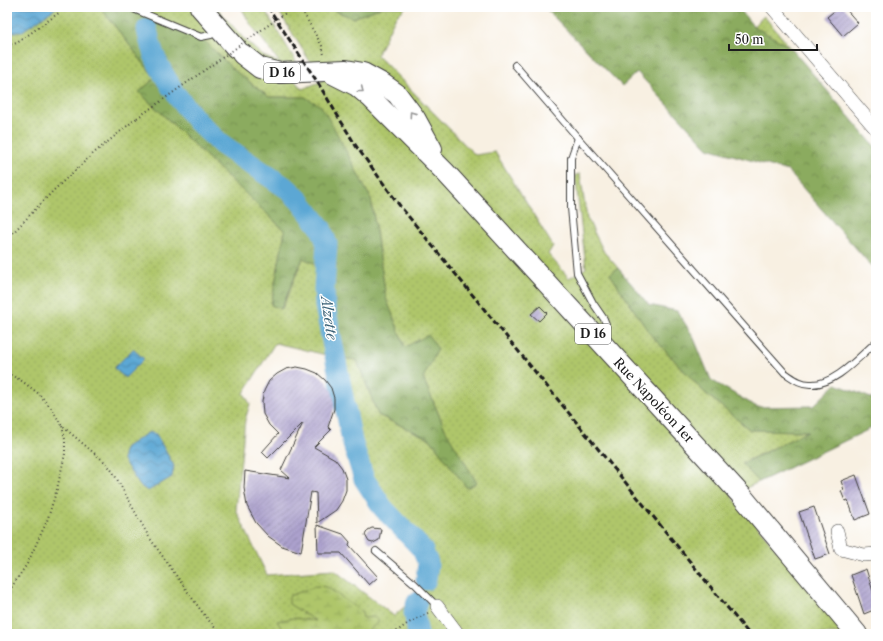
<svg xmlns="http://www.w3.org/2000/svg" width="883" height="641" font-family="'Libre Caslon Text',serif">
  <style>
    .grass { fill: url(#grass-dots); stroke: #667144; fill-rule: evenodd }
    .forest { fill: url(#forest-crowns); stroke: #54643e }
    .wetland { fill: url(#wetland-marsh); stroke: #667144 }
    .water { fill: url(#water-waves); stroke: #3c6278 }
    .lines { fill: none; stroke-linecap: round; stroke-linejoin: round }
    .river { stroke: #5ca7d4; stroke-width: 21 }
    .building { fill: url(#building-hatch) }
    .lane-casing { stroke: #3d3c3a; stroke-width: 8 }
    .street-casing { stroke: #3d3c3a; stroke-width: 14 }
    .primary-casing { stroke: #3d3c3a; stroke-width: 22 }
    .path { stroke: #3d3c3a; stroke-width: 2; stroke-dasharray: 1 3; stroke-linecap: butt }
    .lane { stroke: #fff; stroke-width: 6 }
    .street { stroke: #fff; stroke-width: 13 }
    .primary { stroke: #fff; stroke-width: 20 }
    .rail { stroke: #1c1c1c; stroke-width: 3; stroke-dasharray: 6 3; stroke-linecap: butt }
    .path-bridge { stroke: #3d3c3a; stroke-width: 2; stroke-dasharray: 1 3; stroke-linecap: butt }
    .oneway { stroke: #999 }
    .labels { text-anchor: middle; stroke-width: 3; stroke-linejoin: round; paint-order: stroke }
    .shield { fill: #fff; stroke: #606060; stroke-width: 1 }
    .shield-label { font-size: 12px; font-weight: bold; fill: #1c1c1c }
    .street-label { font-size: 13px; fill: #1c1c1c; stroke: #fff }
    .water-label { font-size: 14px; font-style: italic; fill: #3c6278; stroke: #fff }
  </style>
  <defs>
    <pattern id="grass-dots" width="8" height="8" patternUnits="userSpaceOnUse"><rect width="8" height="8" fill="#afc66b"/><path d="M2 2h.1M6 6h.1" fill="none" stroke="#96aa5c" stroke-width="1.8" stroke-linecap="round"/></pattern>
    <pattern id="forest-crowns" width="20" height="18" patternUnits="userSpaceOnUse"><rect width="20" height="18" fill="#8bab5f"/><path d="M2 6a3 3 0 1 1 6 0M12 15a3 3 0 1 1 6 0" fill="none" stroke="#718a4e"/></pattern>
    <pattern id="wetland-marsh" width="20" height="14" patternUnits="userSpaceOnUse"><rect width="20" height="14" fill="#afc66b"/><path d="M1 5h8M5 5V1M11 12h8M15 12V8" fill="none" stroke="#96aa5c"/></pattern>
    <pattern id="water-waves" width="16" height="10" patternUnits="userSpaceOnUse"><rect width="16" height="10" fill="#5ca7d4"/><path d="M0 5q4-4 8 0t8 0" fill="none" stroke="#4b87ab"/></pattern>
    <pattern id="building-hatch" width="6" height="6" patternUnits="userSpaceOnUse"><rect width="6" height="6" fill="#aca1cd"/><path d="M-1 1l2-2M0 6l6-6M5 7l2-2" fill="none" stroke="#8b82a6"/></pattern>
  </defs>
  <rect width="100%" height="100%" fill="#fff"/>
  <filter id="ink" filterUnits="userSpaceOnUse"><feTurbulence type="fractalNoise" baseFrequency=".025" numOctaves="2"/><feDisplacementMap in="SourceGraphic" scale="8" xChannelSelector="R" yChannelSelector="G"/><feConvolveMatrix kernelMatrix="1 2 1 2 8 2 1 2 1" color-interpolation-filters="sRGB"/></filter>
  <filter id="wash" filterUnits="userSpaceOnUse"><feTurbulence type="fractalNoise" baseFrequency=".012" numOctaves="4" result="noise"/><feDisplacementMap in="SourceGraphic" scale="16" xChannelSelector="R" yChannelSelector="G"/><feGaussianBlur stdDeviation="0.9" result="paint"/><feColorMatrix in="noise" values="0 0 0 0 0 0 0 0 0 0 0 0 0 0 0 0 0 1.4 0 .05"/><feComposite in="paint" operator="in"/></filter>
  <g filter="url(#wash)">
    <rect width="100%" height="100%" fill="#f8f0e2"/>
    <g class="grass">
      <path d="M7 7H100L155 78 139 92 285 231 271 305 282 309 303 258 325 268V306L335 357 357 360 378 415 430 439 467 488 445 429 423 378 405 347 386 298 371 199 305 97H269L234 70 136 10 139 7H216L243 38 263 56 280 63 249 22 241 7H263L297 63 281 64 302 89 322 81 276 7H326L353 18 382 7H406L395 18 377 55 475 155 495 152 553 246 548 254 569 278 586 268 575 175 580 174 587 218 604 252 618 268 611 275 650 334 704 392 750 430 809 431 742 463 759 482 731 495 847 634H7ZM275 343 335 357 352 441 364 479 383 508 422 549 428 563 426 580 417 602 412 600 394 616 334 570 267 575 236 510 245 420 250 404 244 393Z"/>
      <path d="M764 16 790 47 753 26Z"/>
    </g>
    <g class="forest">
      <path d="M100 7H139L136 10 201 37 234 70 269 97H305L321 106 334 128 371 199 386 298 405 347 428 335 438 349 423 378 445 429 477 483 467 488 430 439 378 415 357 360 335 357 325 306V268L303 258 281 309 271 305 285 231 139 92 155 78Z"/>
      <path d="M326 7H382L353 18Z"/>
      <path d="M544 7H738L753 26 790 47 876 148V271L788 171 708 148 637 72 622 86Z"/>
      <path d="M618 268 649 305 677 311 693 336 711 380 757 407 813 406 836 384 873 399 876 398V426L759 482 742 464 808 431 750 430 704 392 650 334 610 274Z"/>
    </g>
    <path class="wetland" d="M317 586 327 587 362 612 363 618 374 617 379 622 370 629 369 634H288L284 632 277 621 294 618 316 621 289 604V596Z"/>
    <g class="water">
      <path d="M7 7H55L56 8 21 32H7Z"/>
      <path d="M133 349 144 359 125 378 114 368Z"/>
      <path d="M149 432 156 434 174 466 172 477 148 491 140 486 123 460V454L126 447Z"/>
    </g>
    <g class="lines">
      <g class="river">
        <path d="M147 29C152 54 158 66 172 88"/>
        <path d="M177 96 197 121 221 144 288 189 300 201 321 228 327 244 324 289 325 306 352 441 364 479 383 508 422 549 428 563 426 580"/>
        <path d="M417 602 414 612 418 634"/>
      </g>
    </g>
    <g id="blocks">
      <g class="building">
        <path d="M839 7H844L858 23 843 36 827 17Z"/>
        <path d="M540 306 547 313 539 321 531 314Z"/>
        <path d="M297 367 307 369 317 373 325 380 331 388 334 398V409L328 427 331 430 314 447 335 459 342 468 346 479V490L342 501 336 510 317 523 316 493 311 492 301 552 282 546 268 536 256 523 247 506 244 488 245 471 290 478 281 470 303 423 268 458 262 452 278 434 269 425 263 414 262 402 264 391 269 381 277 374 286 369Z"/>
        <path d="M856 475 870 514 855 520 848 500 845 501 841 491 844 490 841 481Z"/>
        <path d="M814 507 830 554 815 559 799 512Z"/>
        <path d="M317 525 343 534 350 542 349 545 378 577 369 585 341 553H318Z"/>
        <path d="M372 528 381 529 379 540 373 543 369 542 365 535 368 530Z"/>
        <path d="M866 569 876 601V609L864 614 851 575Z"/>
      </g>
    </g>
  </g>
  <g filter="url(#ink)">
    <use href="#blocks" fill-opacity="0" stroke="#3d3c3a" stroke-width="1"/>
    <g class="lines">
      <g class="lane-casing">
        <g id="lane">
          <path d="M131 7 136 10 201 37 211 35 218 30"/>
          <path d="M515 65 578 138 785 373C793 378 800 384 810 384 834 386 859 357 876 342"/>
          <path d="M578 138 571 158V208L577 273 593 303 604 319 606 324 605 328 597 336"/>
          <path d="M376 551 415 584 437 606"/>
        </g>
      </g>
      <g class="street-casing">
        <g id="street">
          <path d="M772 7 876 129"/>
          <path d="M837 531 841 549 864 555 876 554"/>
          <path d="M437 606 458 634"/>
        </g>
      </g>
      <g class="primary-casing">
        <g id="primary">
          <path d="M200 7 236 48"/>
          <path d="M242 54 260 68 280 73 346 70 363 73 383 84 397 94 415 118 432 149"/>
          <path d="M327 71 357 86 370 97 445 172 741 495 857 634"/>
        </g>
      </g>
      <g class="path">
        <path d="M300 7 322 46 324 55"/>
        <path d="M7 45 17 43 67 7"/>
        <path d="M7 239 54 190 94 153 137 118"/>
        <path d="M7 373 22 381 39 394 52 409 62 426 106 463 113 472 149 537 202 612 220 634"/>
        <path d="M7 594 27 564 47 521 57 489 65 454V439L62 426"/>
        <path d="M393 634 407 624 428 613"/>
      </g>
      <use href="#lane" class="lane"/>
      <use href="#street" class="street"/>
      <use href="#primary" class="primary"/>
      <path class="rail" d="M268 7 318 83 356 146 400 206 749 634"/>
      <path class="path-bridge" d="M137 118 294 7"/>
    </g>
    <defs><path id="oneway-chevron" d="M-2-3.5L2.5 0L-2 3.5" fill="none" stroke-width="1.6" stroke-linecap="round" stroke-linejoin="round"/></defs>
    <g class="oneway">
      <use href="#oneway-chevron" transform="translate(361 90) rotate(38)"/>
      <use href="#oneway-chevron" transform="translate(412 114) rotate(-125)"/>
    </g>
  </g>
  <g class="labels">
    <g class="shield">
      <rect x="264" y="63" width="36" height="20" rx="3"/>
      <rect x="575" y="324" width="36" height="20" rx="3"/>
    </g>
    <g class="shield-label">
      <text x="282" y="77">D 16</text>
      <text x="593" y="338">D 16</text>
    </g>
    <g class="street-label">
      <text transform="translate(654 400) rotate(47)" y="5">Rue Napoléon 1er</text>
    </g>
    <g class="water-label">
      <text transform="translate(329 318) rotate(82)" y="5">Alzette</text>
    </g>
  </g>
  <rect width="883" height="641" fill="none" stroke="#fff" stroke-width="24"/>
  <path d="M729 44v6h88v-6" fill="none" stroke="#1c1c1c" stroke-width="2"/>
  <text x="735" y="44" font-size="12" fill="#1c1c1c" stroke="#ffffff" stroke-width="3" paint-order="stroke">50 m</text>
</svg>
